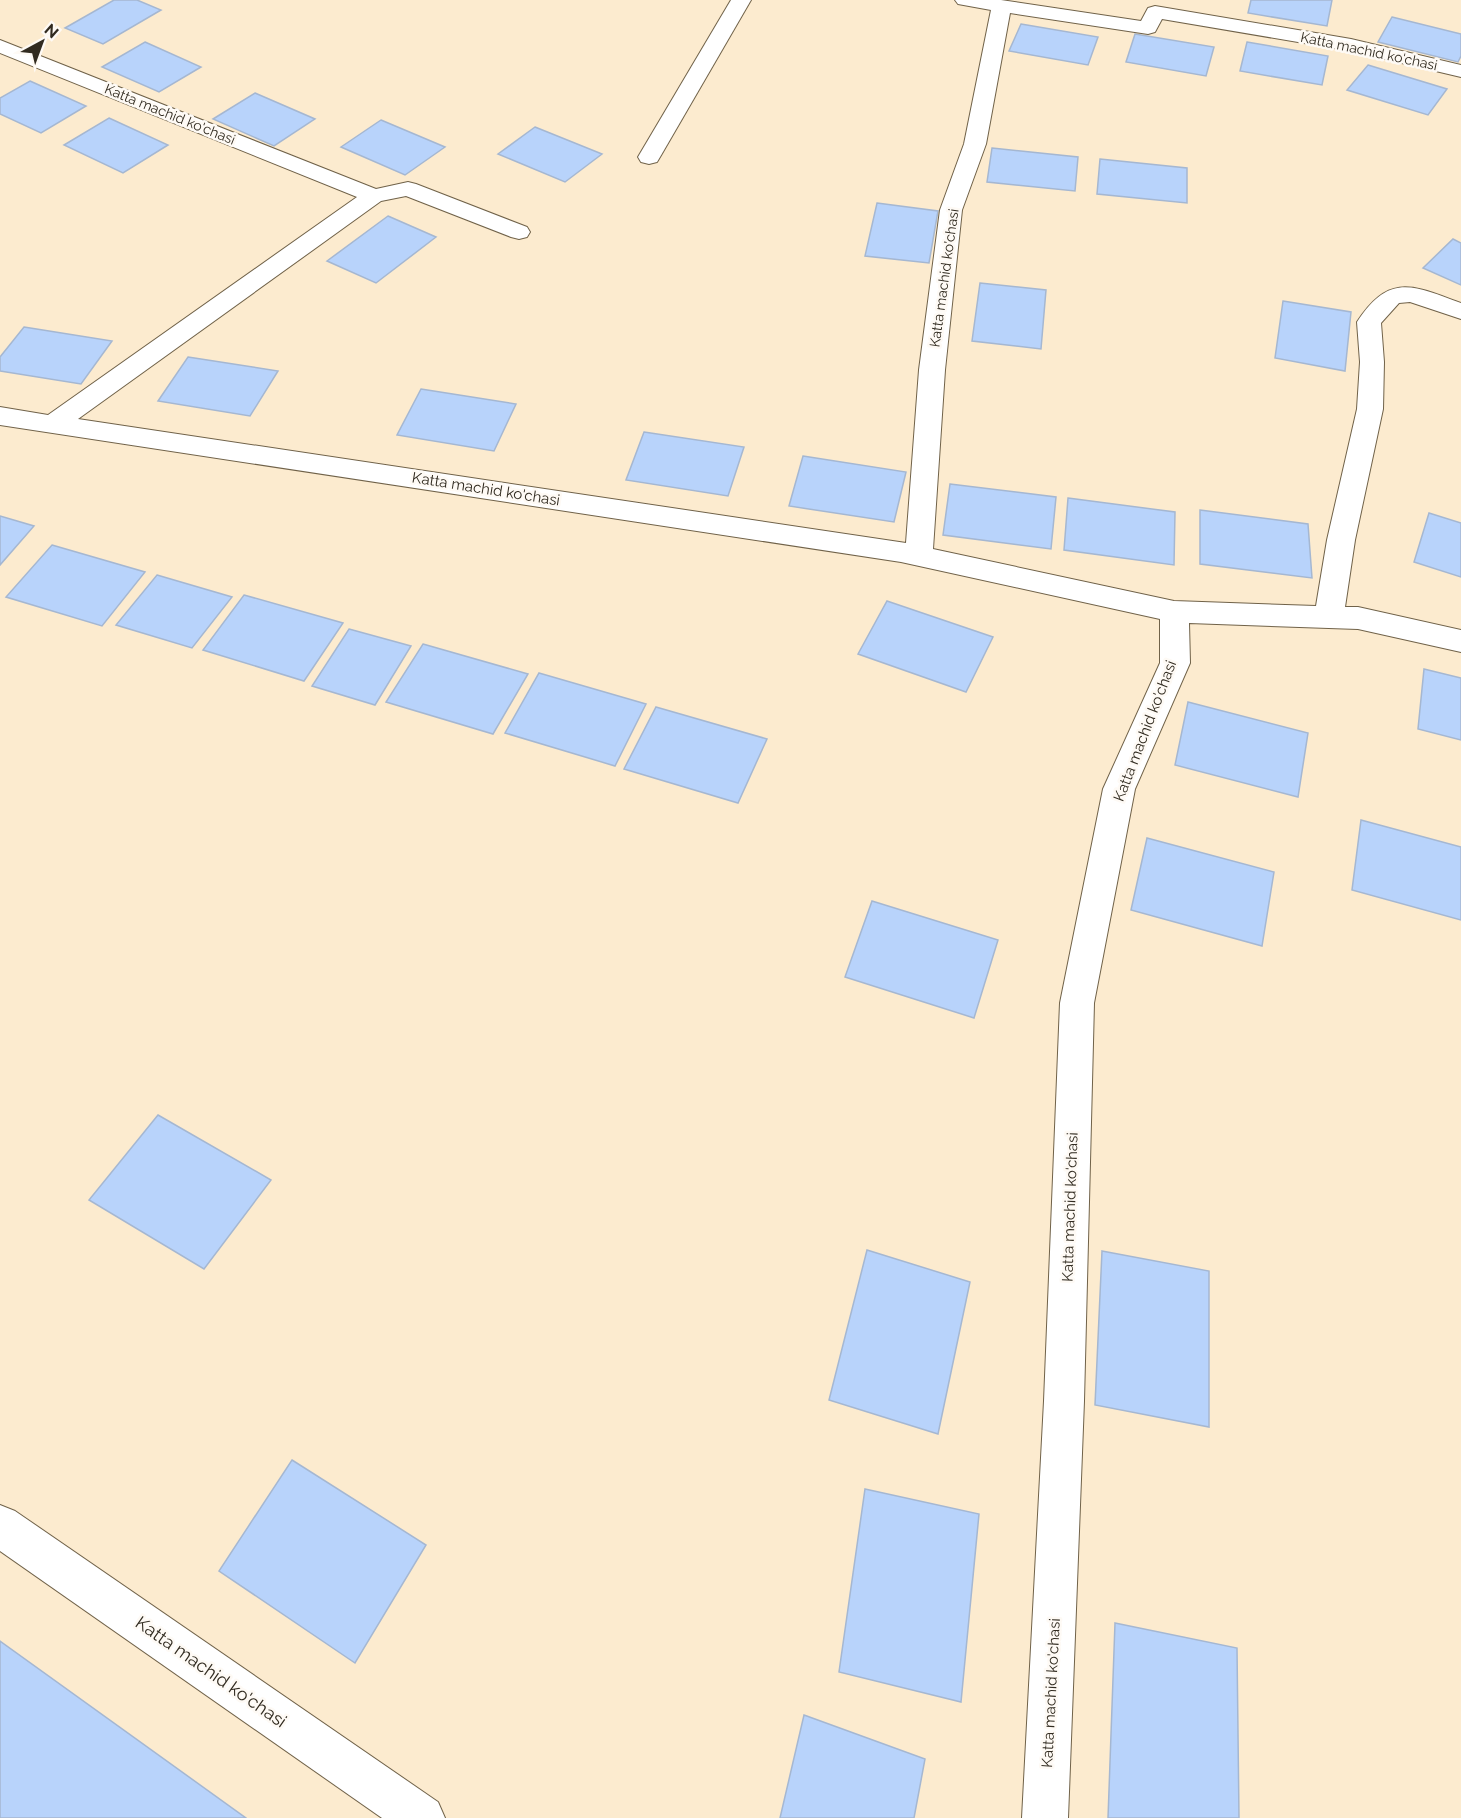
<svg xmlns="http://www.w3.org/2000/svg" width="1461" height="1818" font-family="Raleway,sans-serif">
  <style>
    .building { fill: #b8d3fb; stroke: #a5b7d1; stroke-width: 1.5 }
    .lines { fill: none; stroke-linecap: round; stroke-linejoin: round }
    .street-casing { stroke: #706249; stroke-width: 2 }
    .street { fill: #fff; fill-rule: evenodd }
    .labels { text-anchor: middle; stroke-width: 5; stroke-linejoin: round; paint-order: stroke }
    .far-street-label { font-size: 14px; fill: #312b20; stroke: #fefaf5 }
    .street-label { font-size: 15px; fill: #312b20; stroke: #fefaf5 }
    .near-street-label { font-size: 18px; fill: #312b20; stroke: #fefaf5 }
  </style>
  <rect width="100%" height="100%" fill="#fcebcf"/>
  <g class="building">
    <path d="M114 0H137L161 10 103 44 65 28Z"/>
    <path d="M1251 0H1332L1327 26 1248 13Z"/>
    <path d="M1392 17 1461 34V56L1458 62 1378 42Z"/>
    <path d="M1021 24 1098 37 1088 65 1009 51Z"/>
    <path d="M1135 34 1214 47 1206 76 1126 62Z"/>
    <path d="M145 42 201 67 159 92 102 67Z"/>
    <path d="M1247 42 1328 56 1322 85 1240 71Z"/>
    <path d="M1368 65 1447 89 1428 115 1347 90Z"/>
    <path d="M30 81 86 106 41 133 0 114V98Z"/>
    <path d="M255 93 315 119 274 146 213 119Z"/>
    <path d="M109 118 168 145 123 173 64 145Z"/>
    <path d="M381 120 445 147 405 175 341 147Z"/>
    <path d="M535 127 602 154 565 182 498 154Z"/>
    <path d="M992 148 1078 157 1075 191 987 182Z"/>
    <path d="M1100 159 1187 168V203L1097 194Z"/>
    <path d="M877 203 938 211 929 263 865 256Z"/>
    <path d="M388 216 436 237 376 283 327 261Z"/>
    <path d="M1453 239 1461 243V285L1423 268Z"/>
    <path d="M980 283 1046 290 1041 349 972 341Z"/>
    <path d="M1283 301 1351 312 1345 371 1275 358Z"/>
    <path d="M24 327 112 341 81 384 0 371V357Z"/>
    <path d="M188 357 278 371 250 416 158 401Z"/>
    <path d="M421 389 516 404 494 451 397 435Z"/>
    <path d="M644 432 744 447 728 496 626 480Z"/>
    <path d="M803 456 906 472 894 522 789 506Z"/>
    <path d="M950 484 1056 497 1051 549 943 535Z"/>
    <path d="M1068 498 1175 512 1174 565 1064 550Z"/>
    <path d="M1200 510 1308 524 1312 578 1200 564Z"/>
    <path d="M1429 513 1461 523V577L1414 562Z"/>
    <path d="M0 516 34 526 0 565Z"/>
    <path d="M52 545 145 572 102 626 6 597Z"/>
    <path d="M157 575 232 597 192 648 116 625Z"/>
    <path d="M244 595 343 623 304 681 203 650Z"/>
    <path d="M887 601 993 637 966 692 858 654Z"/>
    <path d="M349 629 411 646 375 705 312 686Z"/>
    <path d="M423 644 528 674 493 734 386 702Z"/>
    <path d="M1424 669 1461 678V740L1418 729Z"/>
    <path d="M539 673 646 704 615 766 505 733Z"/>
    <path d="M1188 702 1308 733 1298 797 1175 765Z"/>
    <path d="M656 707 767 739 738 803 624 769Z"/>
    <path d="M1361 820 1461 847V920L1352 890Z"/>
    <path d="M1147 838 1274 872 1262 946 1131 910Z"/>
    <path d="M872 901 998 940 974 1018 845 977Z"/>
    <path d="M158 1115 271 1180 204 1269 89 1200Z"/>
    <path d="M867 1250 970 1282 938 1434 829 1400Z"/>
    <path d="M1102 1251 1209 1271V1427L1095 1405Z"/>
    <path d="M292 1460 426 1545 355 1663 219 1571Z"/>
    <path d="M865 1489 979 1514 961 1702 839 1672Z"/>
    <path d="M1115 1623 1237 1648 1239 1818H1108Z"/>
    <path d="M0 1641 246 1818H0Z"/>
    <path d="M804 1715 925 1759 914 1818H780Z"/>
  </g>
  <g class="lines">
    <g class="street-casing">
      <g id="street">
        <path d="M731 0H751L660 157 657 162 649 164 641 162 638 157Z"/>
        <path d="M955 0H1001L1141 21 1148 8 1155 6 1351 39 1461 65V77L1351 51 1162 19 1155 32 1148 34 1010 13 986 144 962 210 945 370 933 549 1174 601 1316 606 1327 540 1357 409 1360 362 1357 322C1390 272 1413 286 1461 303V319L1410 302 1399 303 1381 323 1384 362 1383 409 1355 540 1345 607H1358L1461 630V652L1358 629 1189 623 1190 663 1135 789 1094 1003 1084 1401 1068 1818H1022L1044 1401 1060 1003 1103 789 1160 663V619L901 562 0 425V407L48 415 357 197 0 53V40L376 189 408 182 416 184 527 227 530 232 527 237 519 239 511 237 406 196 381 201 78 419 906 543 919 370 940 210 964 144 991 10 958 4Z"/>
        <path d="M0 1505 15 1511 438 1802 445 1818H382L0 1551Z"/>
      </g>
    </g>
    <use href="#street" class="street"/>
  </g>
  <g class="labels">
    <g class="far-street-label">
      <text transform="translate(1369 51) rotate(12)" y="5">Katta machid ko'chasi</text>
      <text transform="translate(170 114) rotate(22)" y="5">Katta machid ko'chasi</text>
      <text transform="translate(944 278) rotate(-82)" y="5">Katta machid ko'chasi</text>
    </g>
    <g class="street-label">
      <text transform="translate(486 489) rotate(9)" y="5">Katta machid ko'chasi</text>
      <text transform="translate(1145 731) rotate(-69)" y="5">Katta machid ko'chasi</text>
      <text transform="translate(1070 1207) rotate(-88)" y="5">Katta machid ko'chasi</text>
      <text transform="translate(1051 1693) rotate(-87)" y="5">Katta machid ko'chasi</text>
    </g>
    <g class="near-street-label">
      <text transform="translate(211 1672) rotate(35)" y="6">Katta machid ko'chasi</text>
    </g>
  </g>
  <g transform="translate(42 42) rotate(41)" stroke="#fefaf5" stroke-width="4.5" paint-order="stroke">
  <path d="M0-4.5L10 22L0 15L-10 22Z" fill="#312b20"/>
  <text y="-9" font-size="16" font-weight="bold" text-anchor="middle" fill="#312b20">N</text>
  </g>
</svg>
